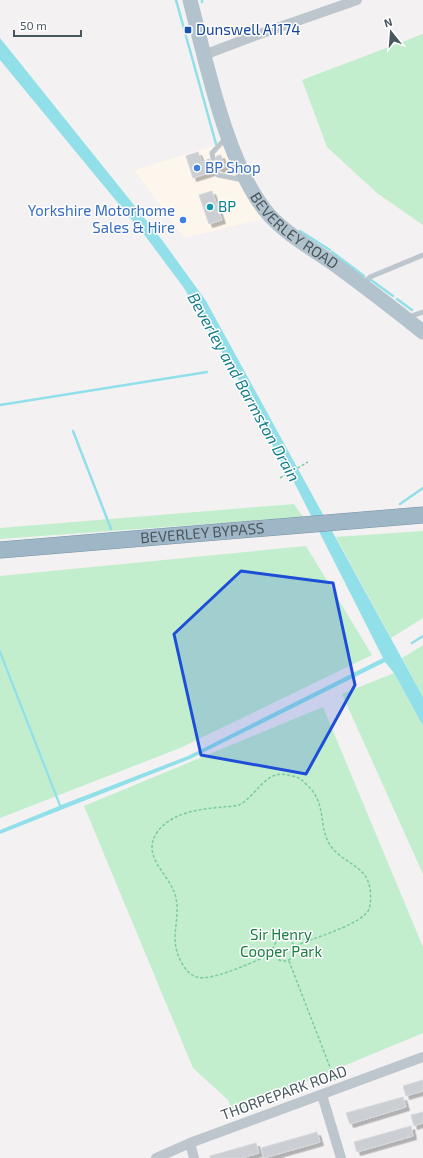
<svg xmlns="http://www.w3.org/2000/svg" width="423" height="1158" font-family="'Exo 2',sans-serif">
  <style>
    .commercial { fill: #fcf6ec }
    .green { fill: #c2eece }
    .water { fill: #91e0e9 }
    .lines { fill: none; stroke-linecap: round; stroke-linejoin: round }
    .stream { stroke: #91e0e9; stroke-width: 2.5 }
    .building { fill: #cbced3; stroke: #d5d8dc; filter: url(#shadow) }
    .trunk-casing { stroke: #7693a9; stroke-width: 17 }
    .path { stroke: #7bcb9b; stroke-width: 1.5; stroke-dasharray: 3 2; stroke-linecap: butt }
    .service { stroke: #bdc6cd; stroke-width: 5 }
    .minor { stroke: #bdc6cd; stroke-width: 10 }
    .primary { stroke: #b2c3ce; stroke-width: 15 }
    .trunk { stroke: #9eb6c6; stroke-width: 16 }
    .marked { fill: #1d4ed8; fill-opacity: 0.2; stroke: #1d4ed8; stroke-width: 3; stroke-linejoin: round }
    .transit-dot { fill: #1a4fb4; stroke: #fff; stroke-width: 1.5 }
    .shop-dot { fill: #3f7fe0; stroke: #fff; stroke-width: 1.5 }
    .culture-dot { fill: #0f9aa8; stroke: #fff; stroke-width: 1.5 }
    .labels { text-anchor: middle; stroke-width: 3; stroke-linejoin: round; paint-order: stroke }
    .transit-label { font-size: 15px; fill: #164399; stroke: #fff; text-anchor: start }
    .shop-label { font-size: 15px; fill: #366cbe; stroke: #fff; text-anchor: start }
    .culture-label { font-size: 15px; fill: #0d838f; stroke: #fff; text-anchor: start }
    .street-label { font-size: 15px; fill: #49565e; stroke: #fff }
    .park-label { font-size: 15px; fill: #1b7e43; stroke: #fff }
    .water-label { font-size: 16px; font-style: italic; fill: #127c8a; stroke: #fff }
  </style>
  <defs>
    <filter id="shadow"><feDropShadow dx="3.5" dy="3.5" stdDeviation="0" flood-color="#0004"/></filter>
  </defs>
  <rect width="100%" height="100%" fill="#f3f1f1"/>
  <path class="commercial" d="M223 143 231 165 262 219 184 238 134 170Z"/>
  <g class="green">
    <path d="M423 34V225L377 193 327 147 302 80Z"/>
    <path d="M294 504 303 517 0 539V528Z"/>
    <path d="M423 531V618L391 638 336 537Z"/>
    <path d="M306 546 372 655 180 748 0 818V576Z"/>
    <path d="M423 645V697L402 658Z"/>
    <path d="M394 673 423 726V874L342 694Z"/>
    <path d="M323 707 423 947V1033L233 1112 228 1100 193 1068 84 806Z"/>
  </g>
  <path class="water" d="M0 38 162 240 206 301 423 697V726L394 673 385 662 190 759 0 834V830L59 806 0 655V649L61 805 188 756 383 658 292 478 288 475 238 379 184 288 146 237 0 60Z"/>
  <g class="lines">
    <g class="stream">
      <path d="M176 0 216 144"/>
      <path d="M202 0V2"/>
      <path d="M300 231 330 250"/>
      <path d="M332 252 364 276"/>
      <path d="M371 280 393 296"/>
      <path d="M397 299 412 310"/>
      <path d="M0 405 207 372"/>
      <path d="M73 431 111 529"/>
      <path d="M400 504 423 488"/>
      <path d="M412 643 423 636"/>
    </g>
  </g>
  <g class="building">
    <path d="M198 152 202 162 209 159 214 162 217 156 221 155 225 167 220 169 215 166 212 172 193 178 186 156Z"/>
    <path d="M212 191 222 220 209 224 199 195Z"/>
    <path d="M423 1080V1091L406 1096 403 1086Z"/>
    <path d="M403 1097 406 1107 350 1124 346 1113Z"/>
    <path d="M423 1112V1123L414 1126 411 1115Z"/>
    <path d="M411 1126 413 1136 357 1152 354 1142Z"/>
    <path d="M317 1132 320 1142 264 1158 261 1148Z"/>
    <path d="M256 1143 259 1153 242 1158H210V1156Z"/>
  </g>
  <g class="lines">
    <g class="trunk-casing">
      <g id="trunk">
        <path id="s2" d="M0 550 423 515"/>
      </g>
    </g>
    <g class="path">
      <path d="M280 478 308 462"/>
      <circle cx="284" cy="950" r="11"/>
      <path d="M274 953C257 960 212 982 197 977 190 975 186 970 183 965 167 939 181 923 176 898 171 874 139 857 158 831 173 812 200 809 223 807 228 806 234 807 239 805 251 799 259 784 271 777 279 773 284 774 292 776 300 777 303 781 308 786 327 804 318 826 330 845 343 864 367 865 370 889 371 896 371 903 369 909 364 924 310 939 295 946"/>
      <path d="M289 961 335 1080"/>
    </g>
    <g class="service">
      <path d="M213 158 212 153 226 138"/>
      <path d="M216 170 218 175 243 180"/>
      <path d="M363 284 370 277 423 255"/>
      <path d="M408 317 423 312"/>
    </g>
    <g class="minor">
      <path d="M204 55 254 36 357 0"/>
      <path d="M322 1095 341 1158"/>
      <path d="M190 1143 194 1158"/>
      <path d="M156 1158 190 1143 423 1057"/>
    </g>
    <path class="primary" id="s1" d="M190 0C206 61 228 171 271 217 289 236 313 249 334 264 364 286 394 309 423 332"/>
    <use href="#trunk" class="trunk"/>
  </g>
  <path class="marked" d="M241 571 333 583 355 685 306 774 201 755 174 634Z"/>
  <rect class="transit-dot" x="184" y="26" width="8" height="8" rx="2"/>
  <g class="shop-dot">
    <circle cx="197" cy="168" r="4"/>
    <circle cx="183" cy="220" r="4"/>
  </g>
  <circle class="culture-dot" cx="210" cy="207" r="4"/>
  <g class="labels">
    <g class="transit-label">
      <text x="196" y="35">Dunswell A1174</text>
    </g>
    <g class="shop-label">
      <text x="205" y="173">BP Shop</text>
      <text x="175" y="216" text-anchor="end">Yorkshire Motorhome<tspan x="175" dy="17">Sales &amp; Hire</tspan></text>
    </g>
    <g class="culture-label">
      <text x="218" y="212">BP</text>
    </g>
    <g class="street-label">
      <text dy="5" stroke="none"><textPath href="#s1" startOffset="260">BEVERLEY ROAD</textPath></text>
      <text dy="5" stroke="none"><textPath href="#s2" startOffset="203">BEVERLEY BYPASS</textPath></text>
      <text transform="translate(284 1093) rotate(-20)" y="5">THORPEPARK ROAD</text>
    </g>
    <g class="park-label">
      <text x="281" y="940">Sir Henry<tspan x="281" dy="17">Cooper Park</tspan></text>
    </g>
    <g class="water-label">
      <text transform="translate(244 387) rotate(61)" y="6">Beverley and Barmston Drain</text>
    </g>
  </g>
  <g transform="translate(391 32) rotate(343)" stroke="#ffffff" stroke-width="3" paint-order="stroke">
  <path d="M0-3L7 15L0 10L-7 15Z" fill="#49565e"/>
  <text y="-6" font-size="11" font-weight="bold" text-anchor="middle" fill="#49565e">N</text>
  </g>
  <path d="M14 30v6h67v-6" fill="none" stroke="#49565e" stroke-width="2"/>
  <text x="20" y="30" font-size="12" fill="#49565e" stroke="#ffffff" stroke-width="3" paint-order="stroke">50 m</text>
</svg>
